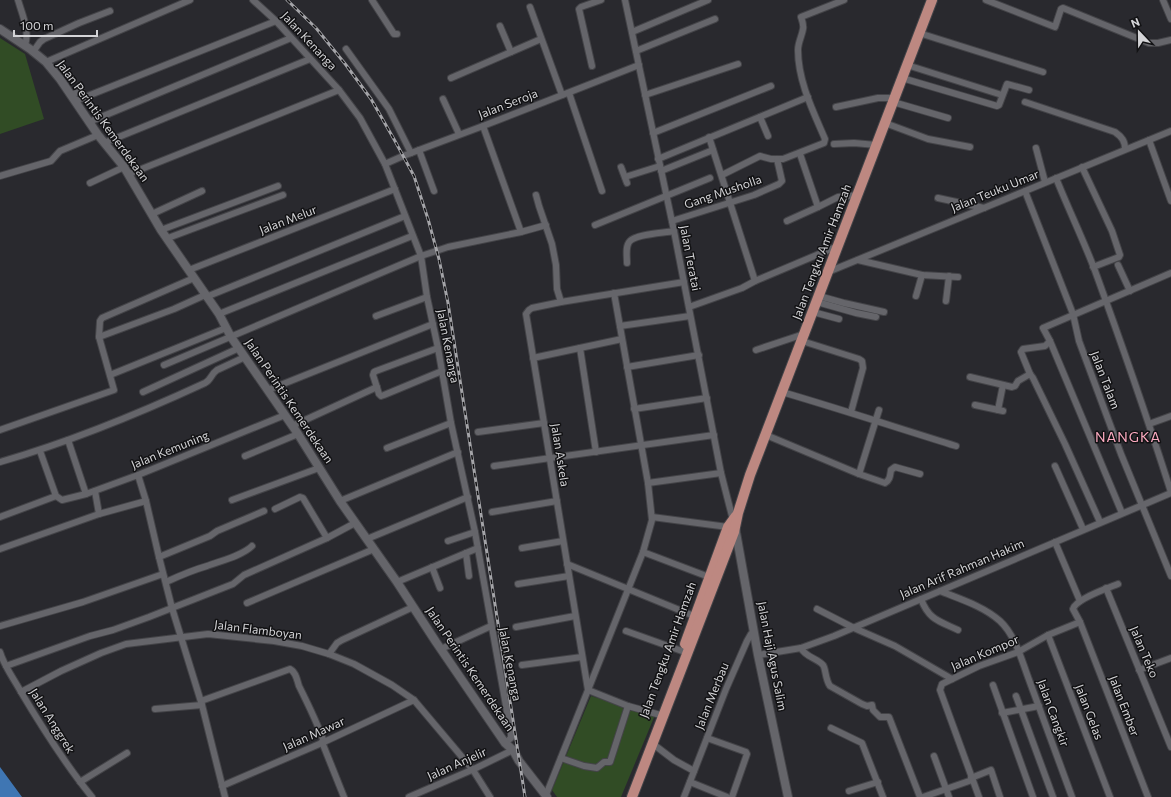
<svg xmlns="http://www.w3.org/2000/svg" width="1171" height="797" font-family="Commissioner,sans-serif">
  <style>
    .green { fill: #314c25 }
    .water { fill: #3f76b3 }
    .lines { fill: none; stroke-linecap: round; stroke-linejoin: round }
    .minor-casing { stroke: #444448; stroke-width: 8 }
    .tertiary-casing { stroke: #444448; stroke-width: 10 }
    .primary-casing { stroke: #444448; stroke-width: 12 }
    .minor { stroke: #65656a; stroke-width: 6 }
    .tertiary { stroke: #65656a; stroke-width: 8 }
    .primary { stroke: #bd8881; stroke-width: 10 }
    .rail-casing { stroke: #a4a4a8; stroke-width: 3 }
    .rail { stroke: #121214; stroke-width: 1.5; stroke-dasharray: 4.5; stroke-linecap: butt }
    .labels { text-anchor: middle; stroke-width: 3; stroke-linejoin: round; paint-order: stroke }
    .street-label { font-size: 12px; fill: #d4d4d7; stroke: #121214 }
    .quarter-label { font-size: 14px; letter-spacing: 1px; fill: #fdabc1; stroke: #121214 }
  </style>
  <rect width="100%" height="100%" fill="#29292e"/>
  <g class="green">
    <path d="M0 38 25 54 44 119 0 134Z"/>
    <path d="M591 696 655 715 621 797H557L552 790Z"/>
  </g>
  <path class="water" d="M0 766V767L22 797H0Z"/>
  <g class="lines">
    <g class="minor-casing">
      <g id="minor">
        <path d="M18 0C22 14 30 31 25 45"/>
        <path d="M253 0 276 21 339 90 360 118 385 164 421 256 427 297 438 348 451 423 475 532 511 734V738L505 743"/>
        <path d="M372 0 394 34H397"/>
        <path d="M625 0 674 231 721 473 733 520"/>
        <path d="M986 0 1055 27 1061 9 1063 8 1149 43H1158L1171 40"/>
        <path d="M1163 0 1171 19"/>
        <path d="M530 7 562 95"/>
        <path d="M632 32 708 0"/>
        <path d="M919 33 1043 72"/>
        <path d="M346 49 389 109 411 153"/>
        <path d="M636 51 715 19"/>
        <path d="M33 52 40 42 44 39 79 23 110 11"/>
        <path d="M511 52 541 39"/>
        <path d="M46 62 190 0"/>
        <path d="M907 65 1002 95"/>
        <path d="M592 66 579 9 581 7 601 0"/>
        <path d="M451 78 511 52 500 26"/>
        <path d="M902 78 997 106 999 105 1007 84 1029 90"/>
        <path d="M569 93 602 191"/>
        <path d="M71 95 81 91"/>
        <path d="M645 95 738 64"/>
        <path d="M443 99 459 134"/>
        <path d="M75 101 276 21"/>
        <path d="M893 102 948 118"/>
        <path d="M1025 102 1115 132C1122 137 1125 141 1125 149"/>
        <path d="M836 107 878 98H895"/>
        <path d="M760 117 768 136"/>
        <path d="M89 122 291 38"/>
        <path d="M885 123 928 139 970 147"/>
        <path d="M483 126 521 232"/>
        <path d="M653 133 771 86"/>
        <path d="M709 137 755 281"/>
        <path d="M1149 140 1171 201"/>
        <path d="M104 143 310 59"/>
        <path d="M834 144 854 143 876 145"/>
        <path d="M1036 148 1045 182"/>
        <path d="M419 150 434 191"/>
        <path d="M800 154 818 207 838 197 857 195"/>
        <path d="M658 159 808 97"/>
        <path d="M385 164 403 156 483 126 639 65"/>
        <path d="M621 167 627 183"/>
        <path d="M1082 167 1112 231 1120 255 1119 257 1093 267"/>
        <path d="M661 171 713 150"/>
        <path d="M129 174 339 90"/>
        <path d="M722 175 760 156 771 159H783L824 143 825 139C813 111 798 81 798 50 798 42 802 36 803 29 804 25 802 20 801 17L844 0"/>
        <path d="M0 176 51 161 60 151 98 135"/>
        <path d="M625 177 660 166"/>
        <path d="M1056 178C1068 208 1082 237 1094 268 1121 342 1147 417 1171 492"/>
        <path d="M90 183 124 167"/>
        <path d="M1025 191 1073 314 1079 341 1121 454 1171 576"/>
        <path d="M536 195 539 206 552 244 556 265 557 289 561 302"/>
        <path d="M938 198 984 208"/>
        <path d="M152 214 202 191"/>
        <path d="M672 221 754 195 779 184 782 181 777 159"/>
        <path d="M787 221 818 207"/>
        <path d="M595 225 710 178"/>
        <path d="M161 230 278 186"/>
        <path d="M168 238 283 195"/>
        <path d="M858 260 922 275 958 277"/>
        <path d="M627 263C627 256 625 246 630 241 636 234 664 233 674 231"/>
        <path d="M1118 265 1130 291"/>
        <path d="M189 270 395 189"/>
        <path d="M828 272 1171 131"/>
        <path d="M614 293 648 483 652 520 643 552 588 690 628 706 664 716"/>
        <path d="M819 296 844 303 884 312"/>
        <path d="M916 296 922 275"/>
        <path d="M206 297 405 216"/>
        <path d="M946 301 949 276"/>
        <path d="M817 302 856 313 876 317"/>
        <path d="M689 307 742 288 755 281 838 246"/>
        <path d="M813 312 839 319"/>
        <path d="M219 314 412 236"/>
        <path d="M376 316 427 297"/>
        <path d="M620 326 690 316"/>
        <path d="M99 337 174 309 205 295"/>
        <path d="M802 341 859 359 862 361 863 368 851 412"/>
        <path d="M1050 341 1122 513"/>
        <path d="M438 348 376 371 374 372 373 375 379 394 381 396 384 395 442 371"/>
        <path d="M580 348 596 452"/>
        <path d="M756 350 804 334"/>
        <path d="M533 358 622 339"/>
        <path d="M164 365 421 256 448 247 521 232 546 225"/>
        <path d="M627 367 699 355"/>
        <path d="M110 375 226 328"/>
        <path d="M970 377 1012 387 1015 386 1018 381 1030 374"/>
        <path d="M268 390 433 324"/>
        <path d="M143 392 239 348"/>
        <path d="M782 392C840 409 898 428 956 446"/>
        <path d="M975 405 1003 411"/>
        <path d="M634 409 707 398"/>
        <path d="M998 410 1003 385"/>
        <path d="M1149 424 1171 416"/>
        <path d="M292 426 377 387"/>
        <path d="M0 430 114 390 99 337 100 321 102 318 194 278"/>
        <path d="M478 432 544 423"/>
        <path d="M766 435 859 474 885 483C890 480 890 476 891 470L895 467 920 474"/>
        <path d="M68 440 86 494"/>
        <path d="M387 448 451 423"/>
        <path d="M40 451 56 496 62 500 86 494 138 475 285 415"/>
        <path d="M245 456 298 434"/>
        <path d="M0 462C70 442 138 414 205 383 211 380 211 374 217 370L245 357"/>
        <path d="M494 466 714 435"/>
        <path d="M1055 466 1083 529"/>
        <path d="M859 474 879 410"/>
        <path d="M138 475 146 501 159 557 172 608 202 705 225 797"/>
        <path d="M648 483 721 473"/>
        <path d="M95 491 99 514"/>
        <path d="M232 500 319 468"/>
        <path d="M340 501 458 452"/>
        <path d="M275 509 300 497 303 498 327 538"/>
        <path d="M492 512 557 501"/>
        <path d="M0 517 56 496"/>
        <path d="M652 517 728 527"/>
        <path d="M1100 522 1065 444 1033 378 1030 374 1021 352 1023 349 1045 346 1050 341 1043 328 1171 273"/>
        <path d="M367 539 468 497"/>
        <path d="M448 541 475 532"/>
        <path d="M1055 542 1080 601"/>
        <path d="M522 548 563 541"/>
        <path d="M0 549 99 514 146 501"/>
        <path d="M643 552 709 577"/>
        <path d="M466 553 469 576"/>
        <path d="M159 557 210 536 217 531 264 511"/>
        <path d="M567 564 694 616"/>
        <path d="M432 567 440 588"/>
        <path d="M166 582C179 576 193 570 207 566 220 561 242 556 252 546"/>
        <path d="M397 582 478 548"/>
        <path d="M518 584 569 576"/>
        <path d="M1118 584C1108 588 1076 599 1073 609L1080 622 1148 797"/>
        <path d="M1106 588 1171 747"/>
        <path d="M940 591C960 599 983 606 1000 621 1015 635 1021 658 1028 677 1043 717 1057 757 1072 797"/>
        <path d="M921 599C929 620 939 621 958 630"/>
        <path d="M247 603 374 549"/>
        <path d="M817 609 854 628 895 646 952 679"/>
        <path d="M0 626 83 602 163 574"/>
        <path d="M516 627 575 616"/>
        <path d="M626 631 682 651"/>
        <path d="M1048 635 1110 797"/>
        <path d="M801 648C805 657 817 658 823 665 826 669 825 679 830 686L862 704 867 706 872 705 873 710 880 717H889L920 797"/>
        <path d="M441 649 491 626"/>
        <path d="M0 652C4 666 14 679 21 692 43 729 65 764 92 797"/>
        <path d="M329 654 337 643 342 640 413 607"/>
        <path d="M758 655 801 648 834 636 1171 493"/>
        <path d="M522 665 582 657"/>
        <path d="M6 666 90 636 113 630 149 617 233 584 244 575 327 538 355 523"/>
        <path d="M1139 670 1171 658"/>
        <path d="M993 685 1033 797"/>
        <path d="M21 692 61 671 101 653 126 644 208 634 274 641 302 646 329 654 354 664 392 685 414 700 473 770 490 797"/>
        <path d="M1016 696 1053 797"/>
        <path d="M201 701 290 669C296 672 297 680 299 686 308 704 317 722 324 742"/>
        <path d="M155 709 202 705"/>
        <path d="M1002 713 1039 706"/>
        <path d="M831 728 862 743 883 797"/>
        <path d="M707 738 746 752 747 754 732 797"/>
        <path d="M322 742 344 797"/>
        <path d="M653 744 674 760 694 771"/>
        <path d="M934 756 949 797"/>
        <path d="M561 758 584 766 597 768 604 762H610L628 706"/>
        <path d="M971 778 991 770 1000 797"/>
        <path d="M80 782 127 753"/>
        <path d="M690 782 727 797"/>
        <path d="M222 786 324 742 414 700"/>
        <path d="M849 791 878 782"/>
        <path d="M546 795 588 690 526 314 529 310 532 308 561 302 684 282"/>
        <path d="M409 797 474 769 513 750"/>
        <path d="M684 797 726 689 747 641 751 634 754 632"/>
        <path d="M923 797 972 780"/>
        <path d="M979 797 940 690 942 684 979 666 1018 652 1048 635 1080 622"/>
      </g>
    </g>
    <g class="tertiary-casing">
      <g id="tertiary">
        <path d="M0 29 30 49 46 62 60 79 98 135 124 167 161 230 219 314 231 337 298 434 340 501 397 582 436 642 505 743 513 750 519 761 547 797"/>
        <path d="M735 527 758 655 788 797"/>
      </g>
    </g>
    <g class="primary-casing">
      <g id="primary">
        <path d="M685 644 728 527 736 516"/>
        <path d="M632 797 734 532 738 513 750 475 932 0"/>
      </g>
    </g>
    <use href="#minor" class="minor"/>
    <use href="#tertiary" class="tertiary"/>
    <use href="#primary" class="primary"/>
    <g class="rail-casing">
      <path id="rail" d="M287 0 316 28 346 65 371 99 395 141 414 176 428 219 439 259 448 303 525 797"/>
    </g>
    <use href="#rail" class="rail"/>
  </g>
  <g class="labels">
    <g class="street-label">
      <text transform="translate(309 41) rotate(47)" y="4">Jalan Kenanga</text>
      <text transform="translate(508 104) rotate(-21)" y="4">Jalan Seroja</text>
      <text transform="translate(103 121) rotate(54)" y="4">Jalan Perintis Kemerdekaan</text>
      <text transform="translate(995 191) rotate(-22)" y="4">Jalan Teuku Umar</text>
      <text transform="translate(723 192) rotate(-19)" y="4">Gang Musholla</text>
      <text transform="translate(288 220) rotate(-21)" y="4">Jalan Melur</text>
      <text transform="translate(822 252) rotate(-69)" y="4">Jalan Tengku Amir Hamzah</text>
      <text transform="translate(690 258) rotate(79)" y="4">Jalan Teratai</text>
      <text transform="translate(448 346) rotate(79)" y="4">Jalan Kenanga</text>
      <text transform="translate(1105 380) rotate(69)" y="4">Jalan Talam</text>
      <text transform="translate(289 401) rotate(56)" y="4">Jalan Perintis Kemerdekaan</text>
      <text transform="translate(170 450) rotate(-22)" y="4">Jalan Kemuning</text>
      <text transform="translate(560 455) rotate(81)" y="4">Jalan Askela</text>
      <text transform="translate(962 569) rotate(-23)" y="4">Jalan Arif Rahman Hakim</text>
      <text transform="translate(258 630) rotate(7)" y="4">Jalan Flamboyan</text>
      <text transform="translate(668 650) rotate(-70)" y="4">Jalan Tengku Amir Hamzah</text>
      <text transform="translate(1144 652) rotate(67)" y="4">Jalan Teko</text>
      <text transform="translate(985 653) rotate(-23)" y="4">Jalan Kompor</text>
      <text transform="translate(772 656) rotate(79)" y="4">Jalan Haji Agus Salim</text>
      <text transform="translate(510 664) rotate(79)" y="4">Jalan Kenanga</text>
      <text transform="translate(470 669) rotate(56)" y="4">Jalan Perintis Kemerdekaan</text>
      <text transform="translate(712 696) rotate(-68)" y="4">Jalan Merbau</text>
      <text transform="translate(1124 706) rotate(69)" y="4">Jalan Ember</text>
      <text transform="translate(1089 712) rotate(69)" y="4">Jalan Gelas</text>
      <text transform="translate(1053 713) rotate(70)" y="4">Jalan Cangkir</text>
      <text transform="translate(52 721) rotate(58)" y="4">Jalan Anggrek</text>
      <text transform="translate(314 734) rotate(-24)" y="4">Jalan Mawar</text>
      <text transform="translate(457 764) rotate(-24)" y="4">Jalan Anjelir</text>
    </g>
    <g class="quarter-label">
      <text x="1128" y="442">NANGKA</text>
    </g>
  </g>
  <g transform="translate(1139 32) rotate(338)" stroke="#121214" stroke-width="3" paint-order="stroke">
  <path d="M0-3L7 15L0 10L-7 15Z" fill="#d4d4d7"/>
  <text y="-6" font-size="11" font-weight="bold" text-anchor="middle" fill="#d4d4d7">N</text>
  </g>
  <path d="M14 30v6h83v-6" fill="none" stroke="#d4d4d7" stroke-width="2"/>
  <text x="20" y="30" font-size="12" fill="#d4d4d7" stroke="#121214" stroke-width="3" paint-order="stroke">100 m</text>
</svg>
